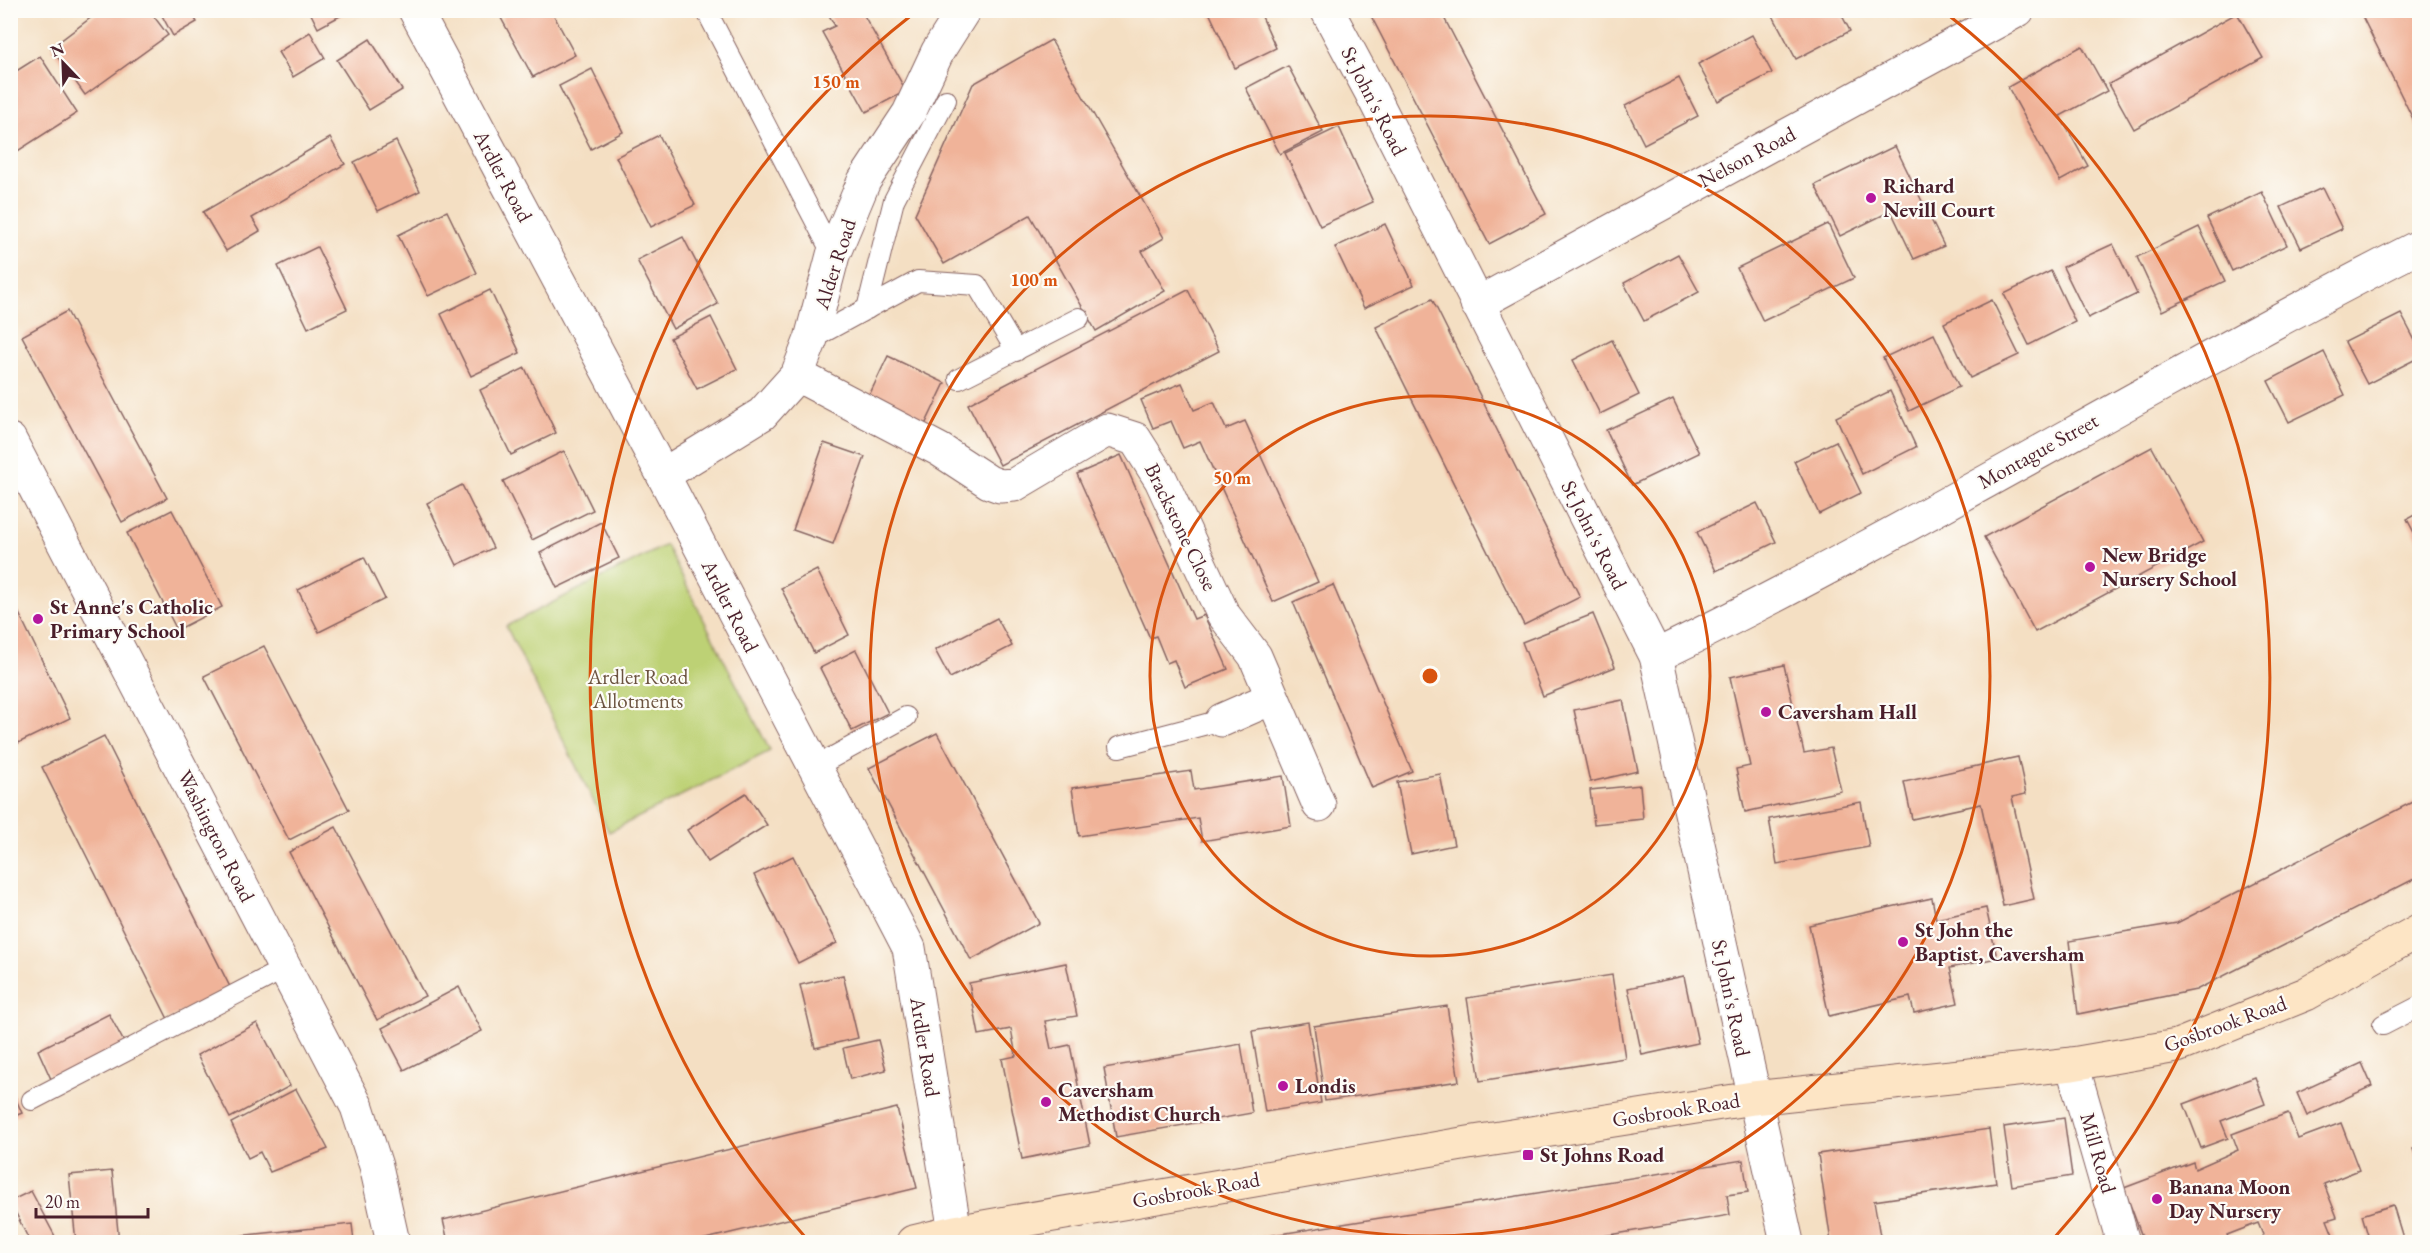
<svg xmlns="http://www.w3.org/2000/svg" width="2430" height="1253" font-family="'EB Garamond',serif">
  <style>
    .green { fill: #bdd174; stroke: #847850; stroke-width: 1.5 }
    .building { fill: #f0b399 }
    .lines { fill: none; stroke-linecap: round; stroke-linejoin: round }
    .service-casing { stroke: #866260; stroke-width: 22 }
    .minor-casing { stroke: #866260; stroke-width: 35 }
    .secondary-casing { stroke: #866260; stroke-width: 35 }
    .service { stroke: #fff; stroke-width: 20 }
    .minor { stroke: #fff; stroke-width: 33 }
    .secondary { stroke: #fde5c5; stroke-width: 33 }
    .ring { fill: none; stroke: #d8530f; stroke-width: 3 }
    .poi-dot { fill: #b5179e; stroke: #fdfcf7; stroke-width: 2 }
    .labels { text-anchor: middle; stroke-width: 4.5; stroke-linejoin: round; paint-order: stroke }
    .street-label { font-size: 21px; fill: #4a1f2b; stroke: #fdfcf7 }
    .poi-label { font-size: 21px; font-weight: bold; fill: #4a1f2b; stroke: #fdfcf7; text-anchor: start }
    .park-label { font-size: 21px; fill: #6c5441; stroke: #fdfcf7 }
    .centre { fill: #d8530f; stroke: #fdfcf7; stroke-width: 3 }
    .ring-label { font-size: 18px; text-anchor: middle; font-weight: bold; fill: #d8530f; stroke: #fdfcf7; stroke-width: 4.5; stroke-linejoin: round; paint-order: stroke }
  </style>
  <rect width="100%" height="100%" fill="#fdfcf7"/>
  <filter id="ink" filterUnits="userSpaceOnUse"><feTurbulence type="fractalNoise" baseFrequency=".0167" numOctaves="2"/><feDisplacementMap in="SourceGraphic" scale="12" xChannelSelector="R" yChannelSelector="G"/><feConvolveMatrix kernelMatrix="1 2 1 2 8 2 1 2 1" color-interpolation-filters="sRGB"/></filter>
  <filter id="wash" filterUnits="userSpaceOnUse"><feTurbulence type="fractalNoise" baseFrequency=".008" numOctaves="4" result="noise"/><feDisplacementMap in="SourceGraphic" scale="24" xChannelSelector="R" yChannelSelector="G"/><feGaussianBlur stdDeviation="1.35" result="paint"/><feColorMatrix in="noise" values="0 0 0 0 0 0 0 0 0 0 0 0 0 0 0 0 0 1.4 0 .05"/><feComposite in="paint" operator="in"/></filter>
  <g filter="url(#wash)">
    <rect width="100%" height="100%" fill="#f4dfc3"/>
    <path class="green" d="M666 545 770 751 609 832 506 626Z"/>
    <g id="blocks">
      <g class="building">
        <path d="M101 10H149L168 35 85 95 51 48Z"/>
        <path d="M159 10H195L191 12 197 22 173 36Z"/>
        <path d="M309 10H351L318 28Z"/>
        <path d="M515 10H551L575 55 533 77 501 18Z"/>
        <path d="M826 10H861L906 91 866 112 822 32 835 26Z"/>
        <path d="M1208 10H1259L1276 48 1235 68Z"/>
        <path d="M1368 10H1440L1546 214 1489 244Z"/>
        <path d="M1770 10H1839L1850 31 1796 59Z"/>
        <path d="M2359 10H2420V133Z"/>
        <path d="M2237 13 2263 58 2134 129 2109 84Z"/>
        <path d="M310 32 325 58 293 77 278 52Z"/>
        <path d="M1752 35 1772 73 1718 101 1698 64Z"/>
        <path d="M370 39 402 90 369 110 337 60Z"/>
        <path d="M1051 40 1164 238 1142 251 1165 291 1096 331 1030 215 944 264 915 214 973 84Z"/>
        <path d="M2082 46 2107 91 2060 116 2088 166 2060 181 2008 87Z"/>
        <path d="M40 56 77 113 10 156V75Z"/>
        <path d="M1288 66 1323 132 1280 154 1246 88Z"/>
        <path d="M592 69 623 132 591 149 559 86Z"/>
        <path d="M1679 78 1698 116 1644 144 1625 106Z"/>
        <path d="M1339 127 1373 202 1320 226 1285 153Z"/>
        <path d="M659 135 695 205 651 227 616 157Z"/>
        <path d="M330 138 345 164 252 218 260 231 226 251 203 212Z"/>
        <path d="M396 141 420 191 378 211 354 162Z"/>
        <path d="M1895 146 1944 246 1914 259 1891 211 1840 236 1815 185Z"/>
        <path d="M2322 188 2342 229 2301 248 2281 207Z"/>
        <path d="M2262 192 2287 245 2232 271 2207 218Z"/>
        <path d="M447 211 477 273 428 296 398 235Z"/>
        <path d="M1385 224 1414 285 1364 308 1335 247Z"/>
        <path d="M1828 224 1854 278 1763 321 1737 268Z"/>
        <path d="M2199 227 2225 281 2162 311 2137 257Z"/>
        <path d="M683 237 718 304 673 329 637 260Z"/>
        <path d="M2113 244 2137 294 2088 318 2063 267Z"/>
        <path d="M317 247 347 309 308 328 278 266Z"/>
        <path d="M1678 254 1699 292 1644 321 1624 283Z"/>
        <path d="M2051 271 2075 322 2029 345 2004 294Z"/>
        <path d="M490 290 520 353 471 376 441 314Z"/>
        <path d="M1188 290 1219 351 1000 465 968 404Z"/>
        <path d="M1432 299 1580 597 1524 625 1376 327Z"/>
        <path d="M1992 300 2019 355 1970 378 1944 323Z"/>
        <path d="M67 311 167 498 122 522 22 336Z"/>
        <path d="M2401 314 2420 350V357L2367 384 2345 342Z"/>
        <path d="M711 317 737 369 697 389 670 338Z"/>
        <path d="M1934 334 1959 387 1909 411 1883 358Z"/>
        <path d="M1612 340 1639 395 1600 414 1573 360Z"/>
        <path d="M2324 352 2345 395 2289 422 2268 381Z"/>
        <path d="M888 356 945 383 924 427 867 400Z"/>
        <path d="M525 368 556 433 511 455 480 390Z"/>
        <path d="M1182 383 1194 410 1214 402 1226 429 1245 421 1318 582 1273 602 1200 441 1183 448 1171 421 1153 428 1141 400Z"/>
        <path d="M1890 391 1916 447 1862 474 1836 417Z"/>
        <path d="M1673 399 1699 453 1632 485 1606 430Z"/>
        <path d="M1836 441 1861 493 1819 514 1794 461Z"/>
        <path d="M824 443 865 457 833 544 793 530Z"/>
        <path d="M2152 447 2203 542 2035 632 1984 537Z"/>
        <path d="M564 451 593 510 532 540 503 481Z"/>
        <path d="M1121 455 1194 619 1204 615 1228 669 1185 687 1174 660 1167 663 1156 636 1150 638 1077 474Z"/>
        <path d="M462 485 493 548 457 565 427 503Z"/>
        <path d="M1757 503 1776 542 1716 571 1697 532Z"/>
        <path d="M172 510 222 607 177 630 127 533Z"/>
        <path d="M2420 512V544L2407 519Z"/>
        <path d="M601 522 619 558 557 588 540 553Z"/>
        <path d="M364 557 385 599 319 632 298 590Z"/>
        <path d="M817 570 849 635 814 653 781 588Z"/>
        <path d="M1333 585 1412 771 1372 788 1293 602Z"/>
        <path d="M10 595 70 718 10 747Z"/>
        <path d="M1593 614 1615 667 1543 696 1522 642Z"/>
        <path d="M997 618 1012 646 950 678 935 650Z"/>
        <path d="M264 646 349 810 289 840 204 676Z"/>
        <path d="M856 650 888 713 852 731 820 668Z"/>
        <path d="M1784 665 1804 753 1831 748 1841 791 1745 812 1736 769 1750 766 1730 677Z"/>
        <path d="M1623 700 1638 771 1590 782 1574 710Z"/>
        <path d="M937 733 1039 923 971 960 869 768Z"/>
        <path d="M104 736 230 987 168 1019 42 767Z"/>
        <path d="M2018 757 2026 794 2012 797 2034 899 2003 906 1981 804 1912 819 1904 782Z"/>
        <path d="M1191 771 1194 790 1283 776 1291 826 1202 841 1198 818 1079 836 1072 788Z"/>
        <path d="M1440 774 1454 845 1411 854 1397 782Z"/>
        <path d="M1640 785 1643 819 1594 824 1590 790Z"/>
        <path d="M746 793 767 825 708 862 687 830Z"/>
        <path d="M2420 798V876L2196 990 2078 1014 2069 941 2177 923Z"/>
        <path d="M1861 802 1869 847 1777 864 1769 819Z"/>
        <path d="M336 827 425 996 377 1020 289 852Z"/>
        <path d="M793 856 837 943 798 963 754 875Z"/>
        <path d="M1932 898 1936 919 1986 908 1997 958 1950 968 1958 1003 1914 1013 1910 997 1829 1016 1809 925Z"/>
        <path d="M1066 963 1077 1016 1045 1021 1051 1049 1070 1045 1090 1145 1022 1159 1002 1059 1016 1056 1011 1029 979 1035 969 983Z"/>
        <path d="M843 975 858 1038 815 1048 800 985Z"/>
        <path d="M1612 975 1625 1058 1480 1081 1467 998Z"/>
        <path d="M1684 976 1698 1043 1642 1055 1628 988Z"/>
        <path d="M459 987 482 1031 404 1070 382 1028Z"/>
        <path d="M1447 1006 1459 1081 1325 1101 1314 1026Z"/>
        <path d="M109 1014 126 1046 51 1079 38 1050Z"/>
        <path d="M1308 1022 1321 1103 1265 1112 1252 1031Z"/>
        <path d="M257 1023 290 1086 230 1118 197 1055Z"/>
        <path d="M878 1040 886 1070 850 1079 843 1048Z"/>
        <path d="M1241 1044 1252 1113 1116 1137 1104 1068Z"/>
        <path d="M2362 1063 2372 1086 2307 1116 2297 1093Z"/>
        <path d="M2255 1077 2265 1104 2221 1121 2228 1138 2201 1148 2184 1104Z"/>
        <path d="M10 1086 22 1113 10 1118Z"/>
        <path d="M296 1089 328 1149 270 1172 260 1152 248 1158 231 1123Z"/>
        <path d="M897 1108 917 1188 693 1242H448L443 1220Z"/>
        <path d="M2288 1113 2298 1139 2341 1123 2359 1170 2324 1184 2337 1217 2327 1220 2336 1242H2266L2258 1223 2227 1235 2230 1242H2144L2124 1188 2193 1162 2195 1169 2238 1150 2232 1134Z"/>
        <path d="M2064 1118 2072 1176 2012 1186 2004 1127Z"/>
        <path d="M1989 1129 1996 1183 1874 1201 1880 1236 1831 1242 1818 1154Z"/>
        <path d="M2420 1146V1165H2419L2413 1149Z"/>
        <path d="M1743 1160 1748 1192 1727 1195 1730 1215 1616 1234 1561 1242H1250L1249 1239Z"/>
        <path d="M112 1171 119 1242H76L69 1175Z"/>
        <path d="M31 1191 58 1242H30L10 1201Z"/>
        <path d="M2393 1205 2403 1238 2388 1242H2370L2362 1215Z"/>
        <path d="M352 1224 354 1242H190V1241Z"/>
      </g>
    </g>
  </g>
  <g filter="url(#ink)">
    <use href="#blocks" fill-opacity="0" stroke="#866260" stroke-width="1.5"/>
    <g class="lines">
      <g class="service-casing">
        <g id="service">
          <path d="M706 10 833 255"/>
          <path d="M867 309 894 200 946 100"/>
          <path d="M811 339 918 281 977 285 1016 351"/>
          <path d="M959 379 1079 318"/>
          <path d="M1119 747 1222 720"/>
          <path d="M813 768 906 717"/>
          <path d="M2383 1025 2420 1006"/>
          <path d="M32 1100 284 969"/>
        </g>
      </g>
      <g class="minor-casing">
        <g id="minor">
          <path d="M415 10 663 475 909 948 955 1232"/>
          <path d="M1327 10 1371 92 1656 656 1787 1242"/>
          <path d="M1477 304 2018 10"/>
          <path d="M797 375 940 450 989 482 1000 486 1014 485 1107 430 1135 439 1161 480 1223 614 1255 656 1319 805"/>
          <path d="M10 440 357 1107 376 1166 393 1242"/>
          <path d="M663 475 762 414 797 375 811 339 833 255 864 181 909 113 938 51 964 10"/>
          <path d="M1656 656C1916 529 2162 377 2420 246"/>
          <path d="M1222 720 1272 698"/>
          <path d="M2072 1064 2123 1242"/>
        </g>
      </g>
      <g class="secondary-casing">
        <path id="secondary" d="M913 1242 955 1232 1468 1143 1753 1098 2072 1064 2177 1046 2306 994 2420 930"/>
      </g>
      <use href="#service" class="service"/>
      <use href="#minor" class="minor"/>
      <use href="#secondary" class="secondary"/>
    </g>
  </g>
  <g class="ring">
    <circle cx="1430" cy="676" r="280"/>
    <circle cx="1430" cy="676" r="560"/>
    <path d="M806 1238A840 840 0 0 1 913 14M1947 14A840 840 0 0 1 2054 1238"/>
  </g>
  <g class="poi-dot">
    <circle cx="1871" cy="198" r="6"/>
    <circle cx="2090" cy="567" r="6"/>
    <circle cx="38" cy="619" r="6"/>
    <circle cx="1766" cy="712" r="6"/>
    <circle cx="1903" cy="942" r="6"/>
    <circle cx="1283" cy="1086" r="6"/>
    <circle cx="1046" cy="1102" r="6"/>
    <rect x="1522" y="1149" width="12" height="12" rx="3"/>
    <circle cx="2157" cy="1199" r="6"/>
  </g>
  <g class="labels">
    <g class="street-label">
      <text transform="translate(1374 101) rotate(63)" y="7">St John's Road</text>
      <text transform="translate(1747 157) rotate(-28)" y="7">Nelson Road</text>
      <text transform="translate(503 176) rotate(62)" y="7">Ardler Road</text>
      <text transform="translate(835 264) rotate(-72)" y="7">Alder Road</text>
      <text transform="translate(2038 451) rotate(-29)" y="7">Montague Street</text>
      <text transform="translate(1181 527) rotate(64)" y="7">Brackstone Close</text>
      <text transform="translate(1594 535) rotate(63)" y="7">St John's Road</text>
      <text transform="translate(730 606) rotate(63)" y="7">Ardler Road</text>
      <text transform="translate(216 836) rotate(63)" y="7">Washington Road</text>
      <text transform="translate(1731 998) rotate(78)" y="7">St John's Road</text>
      <text transform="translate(2225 1024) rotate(-20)" y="7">Gosbrook Road</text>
      <text transform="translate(925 1047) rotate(81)" y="7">Ardler Road</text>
      <text transform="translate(1676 1110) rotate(-9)" y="7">Gosbrook Road</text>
      <text transform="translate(2098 1153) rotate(74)" y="7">Mill Road</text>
      <text transform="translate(1196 1190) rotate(-10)" y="7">Gosbrook Road</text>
    </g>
    <g class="poi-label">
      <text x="1883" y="193">Richard<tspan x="1883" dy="24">Nevill Court</tspan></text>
      <text x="2102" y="562">New Bridge<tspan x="2102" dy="24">Nursery School</tspan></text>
      <text x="50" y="614">St Anne's Catholic<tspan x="50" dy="24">Primary School</tspan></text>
      <text x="1778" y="719">Caversham Hall</text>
      <text x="1915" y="937">St John the<tspan x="1915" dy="24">Baptist, Caversham</tspan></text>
      <text x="1295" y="1093">Londis</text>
      <text x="1058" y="1097">Caversham<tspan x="1058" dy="24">Methodist Church</tspan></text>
      <text x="1540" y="1162">St Johns Road</text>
      <text x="2169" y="1194">Banana Moon<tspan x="2169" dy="24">Day Nursery</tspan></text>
    </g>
    <g class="park-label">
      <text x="638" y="684">Ardler Road<tspan x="638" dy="24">Allotments</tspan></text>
    </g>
  </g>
  <circle cx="1430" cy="676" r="9" class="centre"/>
  <g class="ring-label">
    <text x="836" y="88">150 m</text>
    <text x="1034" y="286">100 m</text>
    <text x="1232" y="484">50 m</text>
  </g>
  <rect width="2430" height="1253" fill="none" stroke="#fdfcf7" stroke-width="36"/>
  <g transform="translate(63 63) rotate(337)" stroke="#fdfcf7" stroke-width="4.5" paint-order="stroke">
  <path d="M0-4.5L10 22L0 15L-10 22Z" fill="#4a1f2b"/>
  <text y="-9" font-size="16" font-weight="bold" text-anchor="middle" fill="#4a1f2b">N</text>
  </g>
  <path d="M36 1208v9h112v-9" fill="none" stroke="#4a1f2b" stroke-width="3"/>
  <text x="45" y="1208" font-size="18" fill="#4a1f2b" stroke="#fdfcf7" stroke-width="4.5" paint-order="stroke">20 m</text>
</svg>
